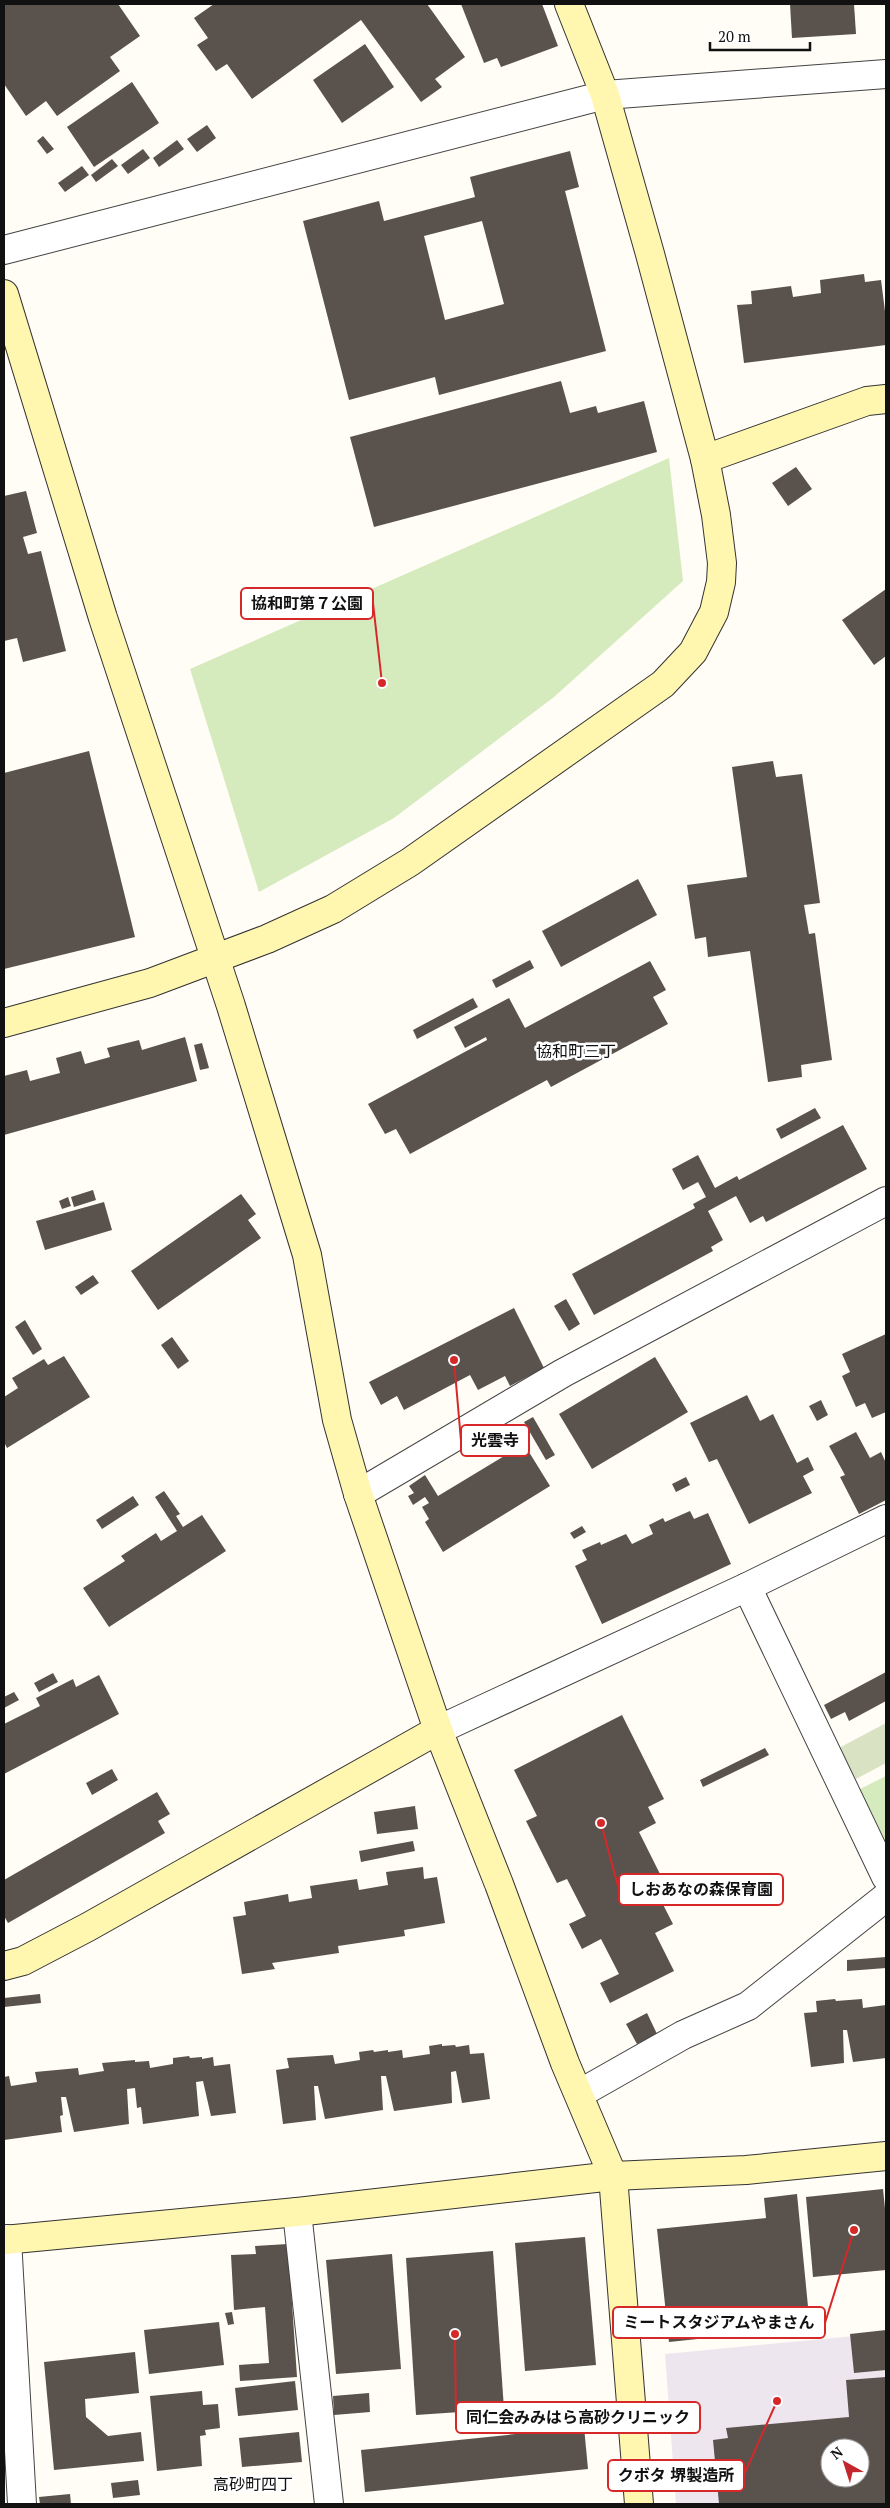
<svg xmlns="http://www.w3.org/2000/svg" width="890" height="2508" font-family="'PT Serif','Noto Sans JP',serif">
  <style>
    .industrial { fill: #eee6ef; fill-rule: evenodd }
    .green { fill: #d5ebbd }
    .cemetery { fill: #d9e3c4 }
    .building { fill: #5a524d; fill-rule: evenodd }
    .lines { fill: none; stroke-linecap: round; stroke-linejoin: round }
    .street-casing { stroke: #444; stroke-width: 30 }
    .secondary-casing { stroke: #333; stroke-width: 30 }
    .street { stroke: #fff; stroke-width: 28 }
    .secondary { stroke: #fff6b0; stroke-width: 28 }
    .labels { text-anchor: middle; stroke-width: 5; stroke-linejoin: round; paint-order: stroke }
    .neighbourhood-label { font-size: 16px; fill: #111; stroke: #fff }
    .leader { fill: none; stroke: #d62828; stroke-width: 2 }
    .callout-dot { fill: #d62828; stroke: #fff; stroke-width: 2 }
    .callout { fill: #fff; stroke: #d62828; stroke-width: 2 }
    .callout-label { font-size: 16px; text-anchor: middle; font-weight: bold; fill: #111 }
  </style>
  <rect width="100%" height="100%" fill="#fffdf5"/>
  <path class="industrial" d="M886 2333V2504H676L665 2354ZM830 2448H860V2478H830Z"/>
  <g class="green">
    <path d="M669 458 683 581 554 697 394 818 259 892 190 669Z"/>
    <path d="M886 1776V1843L860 1789Z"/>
  </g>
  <path class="cemetery" d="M886 1723V1763L856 1779 839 1748Z"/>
  <g class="building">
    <path d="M4 4H118L140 36 110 57 120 71 57 116 46 101 26 116 4 84Z"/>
    <path d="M214 4H427L465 57 435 79 442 87 421 102 361 20 252 99 227 64 216 71 197 45 208 38 194 18Z"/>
    <path d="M461 4H542L558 46 501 67 497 58 484 63Z"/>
    <path d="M790 4H854L856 34 792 38Z"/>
    <path d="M365 44 394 87 342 123 313 80Z"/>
    <path d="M132 82 159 123 94 167 67 127Z"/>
    <path d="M207 125 216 138 197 152 187 139Z"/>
    <path d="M43 136 54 149 47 154 37 141Z"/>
    <path d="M177 140 184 149 159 167 153 158Z"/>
    <path d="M143 149 150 158 128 174 121 165Z"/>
    <path d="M570 151 579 187 565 191 606 351 439 395 435 377 349 400 303 221 379 201 384 221 475 197 470 177ZM482 221 504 304 445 320 424 236Z"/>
    <path d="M112 159 118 166 96 182 91 175Z"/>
    <path d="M82 166 89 175 65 192 58 183Z"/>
    <path d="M864 274 865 282 881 280 886 319V345L744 363 737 305 752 304 751 291 791 286 793 297 821 293 820 280Z"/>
    <path d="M561 381 570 413 596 406 598 413 644 401 657 452 374 527 350 437Z"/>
    <path d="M796 467 812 489 788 506 772 483Z"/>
    <path d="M26 491 37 533 23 537 28 554 41 551 66 651 23 662 17 638 4 641V496Z"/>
    <path d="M886 589V656L874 665 842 620Z"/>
    <path d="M89 751 135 937 4 969V773Z"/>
    <path d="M773 761 776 777 802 774 820 903 804 905 809 934 815 933 832 1060 801 1065 802 1077 768 1082 750 951 708 957 706 937 695 939 687 885 747 877 732 767Z"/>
    <path d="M638 879 657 915 561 967 542 931Z"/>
    <path d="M530 960 534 968 496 988 492 980Z"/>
    <path d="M650 961 666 990 653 997 668 1024 551 1087 547 1080 410 1154 396 1129 385 1134 368 1104 487 1040 486 1037 465 1048 454 1027 509 998 525 1028Z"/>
    <path d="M473 998 478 1007 417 1039 413 1030Z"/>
    <path d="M185 1037 197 1081 4 1135V1076L27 1070 30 1081 60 1073 56 1058 81 1051 85 1064 110 1057 107 1048 139 1040 142 1050Z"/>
    <path d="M202 1043 209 1068 200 1070 194 1045Z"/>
    <path d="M815 1108 821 1118 781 1139 776 1129Z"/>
    <path d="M843 1125 867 1169 766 1222 763 1216 750 1223 736 1196 708 1211 723 1240 711 1247 713 1251 594 1315 572 1274 695 1208 693 1204 706 1197 698 1182 683 1190 672 1169 698 1155 715 1188 737 1176 739 1180Z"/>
    <path d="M93 1190 96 1200 74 1207 71 1197Z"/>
    <path d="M241 1194 256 1214 248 1220 261 1238 158 1310 131 1271Z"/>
    <path d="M68 1197 71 1206 62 1209 59 1201Z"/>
    <path d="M104 1202 112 1230 45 1250 36 1221Z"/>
    <path d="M93 1275 99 1283 81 1295 75 1287Z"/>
    <path d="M566 1299 580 1324 569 1331 554 1306Z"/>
    <path d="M514 1308 544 1368 510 1386 505 1376 478 1390 470 1375 404 1410 397 1396 381 1405 369 1382Z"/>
    <path d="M25 1320 42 1349 33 1355 15 1327Z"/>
    <path d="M886 1334V1412L872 1418 865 1403 856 1407 842 1376 850 1372 842 1354Z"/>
    <path d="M172 1337 189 1361 178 1369 161 1345Z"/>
    <path d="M64 1356 90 1397 7 1448 4 1442V1397L18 1388 12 1378 44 1359 48 1365Z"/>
    <path d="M655 1357 688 1412 592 1469 559 1414Z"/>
    <path d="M747 1395 760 1421 773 1414 797 1463 808 1457 814 1470 803 1476 812 1493 749 1524 717 1459 709 1462 690 1423Z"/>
    <path d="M821 1400 828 1415 817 1421 809 1406Z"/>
    <path d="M533 1417 555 1455 546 1460 524 1422Z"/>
    <path d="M856 1432 870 1458 881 1452 886 1463V1500L859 1514 840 1477 845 1475 829 1446Z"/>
    <path d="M524 1444 550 1486 443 1552 425 1522 429 1519 422 1507 429 1503 425 1497 413 1505 408 1496 414 1493 409 1486 425 1475 438 1496Z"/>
    <path d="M686 1477 690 1485 676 1492 672 1484Z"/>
    <path d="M164 1491 180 1514 176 1516 183 1527 202 1515 226 1551 109 1627 83 1588 125 1561 121 1556 156 1533 161 1541 177 1531 155 1497Z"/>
    <path d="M133 1496 139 1505 102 1529 96 1520Z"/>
    <path d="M690 1511 694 1519 708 1513 731 1564 602 1624 575 1566 587 1560 582 1550 600 1542 601 1545 626 1534 632 1544 653 1534 649 1525 663 1518 665 1522Z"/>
    <path d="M582 1526 586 1532 574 1539 570 1533Z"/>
    <path d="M886 1672V1701L849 1721 845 1712 831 1719 824 1705Z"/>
    <path d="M53 1673 58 1682 39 1692 34 1683Z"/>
    <path d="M99 1675 119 1714 4 1774V1724L40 1706 36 1698 73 1679 76 1687Z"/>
    <path d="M14 1692 19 1700 4 1708V1697Z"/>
    <path d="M622 1715 664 1799 648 1807 656 1823 639 1832 664 1882 654 1887 673 1924 655 1933 674 1971 610 2003 600 1983 619 1974 601 1939 582 1949 569 1924 586 1916 567 1879 557 1883 526 1821 537 1816 514 1770Z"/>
    <path d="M765 1748 769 1755 703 1787 700 1780Z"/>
    <path d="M112 1769 118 1780 92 1795 86 1783Z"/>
    <path d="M157 1792 170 1814 158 1821 165 1833 8 1923 4 1916V1880Z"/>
    <path d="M415 1806 418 1829 377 1834 374 1812Z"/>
    <path d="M413 1841 415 1851 361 1862 359 1851Z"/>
    <path d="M423 1867 424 1879 437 1877 445 1923 404 1930 405 1936 338 1946 339 1953 272 1963 275 1969 242 1974 233 1917 246 1915 244 1902 288 1894 289 1902 312 1898 310 1886 357 1879 359 1890 388 1885 386 1872Z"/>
    <path d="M886 1957V1968L847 1971V1960Z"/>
    <path d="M40 1994 41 2003 4 2007V1998Z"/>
    <path d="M835 1999 836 2001 862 1999 863 2008 886 2005V2058L853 2062 847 2030H843L844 2063 811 2067 804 2013 817 2012 816 2001Z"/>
    <path d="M647 2013 657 2034 637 2044 626 2024Z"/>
    <path d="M442 2044V2046L455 2045 456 2047 469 2045 470 2054 484 2053 490 2099 462 2103 456 2071 451 2072 452 2103 394 2111 386 2076H381L383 2110 325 2119 318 2086H314L316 2120 283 2124 276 2070 289 2068 287 2058 333 2055 335 2064 360 2060 359 2052 373 2050 374 2052 388 2050V2052L402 2050 403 2058 430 2054 429 2046Z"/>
    <path d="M189 2056 190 2058 202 2057V2059L213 2057 214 2066 230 2064 236 2113 211 2116 203 2081 196 2082 199 2116 143 2124 141 2107 137 2108 135 2088 127 2089 129 2124 74 2132 66 2097H61L63 2115 60 2116 62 2132 4 2140V2077L9 2076 11 2086 37 2082 35 2072 78 2068 79 2075 104 2071 102 2063 135 2060V2062L149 2061 150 2068 173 2064V2058Z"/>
    <path d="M883 2189 886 2218V2270L813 2277 806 2197Z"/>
    <path d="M797 2194 810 2327 669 2342 657 2229 766 2218 764 2198Z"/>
    <path d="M585 2237 596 2365 525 2371 515 2243Z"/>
    <path d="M288 2244 297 2377 240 2381 239 2365 269 2363 265 2307 234 2310 231 2255 256 2254 255 2246Z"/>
    <path d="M493 2251 504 2409 416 2415 406 2258Z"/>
    <path d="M392 2254 401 2369 336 2374 326 2260Z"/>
    <path d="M232 2312 234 2324 228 2325 225 2313Z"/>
    <path d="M219 2322 224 2365 149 2374 144 2330Z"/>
    <path d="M886 2330V2370L854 2373 850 2334Z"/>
    <path d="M135 2352 139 2393 85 2399 86 2417 108 2436 141 2432 144 2461 54 2470 44 2362Z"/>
    <path d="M886 2377V2504H719L713 2440 728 2438 726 2428 849 2417 846 2380ZM830 2448H860V2478H830Z"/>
    <path d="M295 2381 298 2410 238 2416 235 2388Z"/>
    <path d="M202 2391 203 2405 218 2404 220 2428 205 2430 206 2435 200 2436 202 2466 157 2471 150 2396Z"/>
    <path d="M369 2393 370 2412 334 2415 333 2396Z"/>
    <path d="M584 2427 588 2469 365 2492 361 2450Z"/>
    <path d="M299 2432 302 2462 242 2467 239 2438Z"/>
    <path d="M138 2480 140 2495 113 2498 111 2483Z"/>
    <path d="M70 2494 71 2504H40L39 2497Z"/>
  </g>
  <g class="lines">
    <g class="street-casing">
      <g id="street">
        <path d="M4 250 605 95 886 74"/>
        <path d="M358 1494 563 1373 886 1201"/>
        <path d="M747 1587 886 1877"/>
        <path d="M438 1730 747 1587 886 1519"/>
        <path d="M579 2094 683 2035 748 2006 886 1897"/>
        <path d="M297 2212 329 2504"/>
        <path d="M7 2239 22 2504"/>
      </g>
    </g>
    <g class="secondary-casing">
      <g id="secondary">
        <path d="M4 294 103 618 231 1006 307 1255 337 1420 358 1494 438 1730 499 1884 565 2063 613 2176 639 2504"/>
        <path d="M705 459 867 401 886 399"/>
        <path d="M4 1023 150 983 267 939 333 909 410 862 663 684 693 652 714 612 721 582 722 563 716 515 705 459 650 254 605 95 569 4"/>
        <path d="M4 1966 23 1961 88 1927 438 1730"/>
        <path d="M4 2240 297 2212 613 2176 746 2170 886 2156"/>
      </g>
    </g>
    <use href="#street" class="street"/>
    <use href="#secondary" class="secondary"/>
  </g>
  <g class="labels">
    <g class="neighbourhood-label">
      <text x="576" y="1057">協和町三丁</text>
      <text x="253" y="2490">高砂町四丁</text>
    </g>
  </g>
  <path class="leader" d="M382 683L373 603M454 1360L461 1441M601 1823L619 1890M854 2230L825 2323M455 2334L456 2418M777 2401L744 2475"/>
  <g class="callout-dot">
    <circle cx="382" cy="683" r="5"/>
    <circle cx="454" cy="1360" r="5"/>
    <circle cx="601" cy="1823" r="5"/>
    <circle cx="854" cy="2230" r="5"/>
    <circle cx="455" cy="2334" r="5"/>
    <circle cx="777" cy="2401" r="5"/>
  </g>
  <g class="callout">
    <rect x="241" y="588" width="132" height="31" rx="5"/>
    <rect x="461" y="1425" width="68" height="31" rx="5"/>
    <rect x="619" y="1874" width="164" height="31" rx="5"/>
    <rect x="613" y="2307" width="212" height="31" rx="5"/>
    <rect x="456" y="2402" width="244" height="31" rx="5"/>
    <rect x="608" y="2460" width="136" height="31" rx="5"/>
  </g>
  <g class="callout-label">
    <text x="307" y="609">協和町第７公園</text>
    <text x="495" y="1446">光雲寺</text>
    <text x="701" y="1895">しおあなの森保育園</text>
    <text x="719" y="2328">ミートスタジアムやまさん</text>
    <text x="578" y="2423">同仁会みみはら高砂クリニック</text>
    <text x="676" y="2481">クボタ 堺製造所</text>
  </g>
  <rect width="890" height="2508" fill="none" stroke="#111111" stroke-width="10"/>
  <g transform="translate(845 2463) rotate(321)"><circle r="24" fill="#ffffff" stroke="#a0a0a0"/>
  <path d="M0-4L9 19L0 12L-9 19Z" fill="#c4262e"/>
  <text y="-8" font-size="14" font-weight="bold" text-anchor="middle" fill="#111111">N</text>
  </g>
  <path d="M710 42v8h100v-8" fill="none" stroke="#111111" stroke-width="2.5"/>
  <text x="718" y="42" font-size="15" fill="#111111" stroke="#ffffff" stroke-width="4" paint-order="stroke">20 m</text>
</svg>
